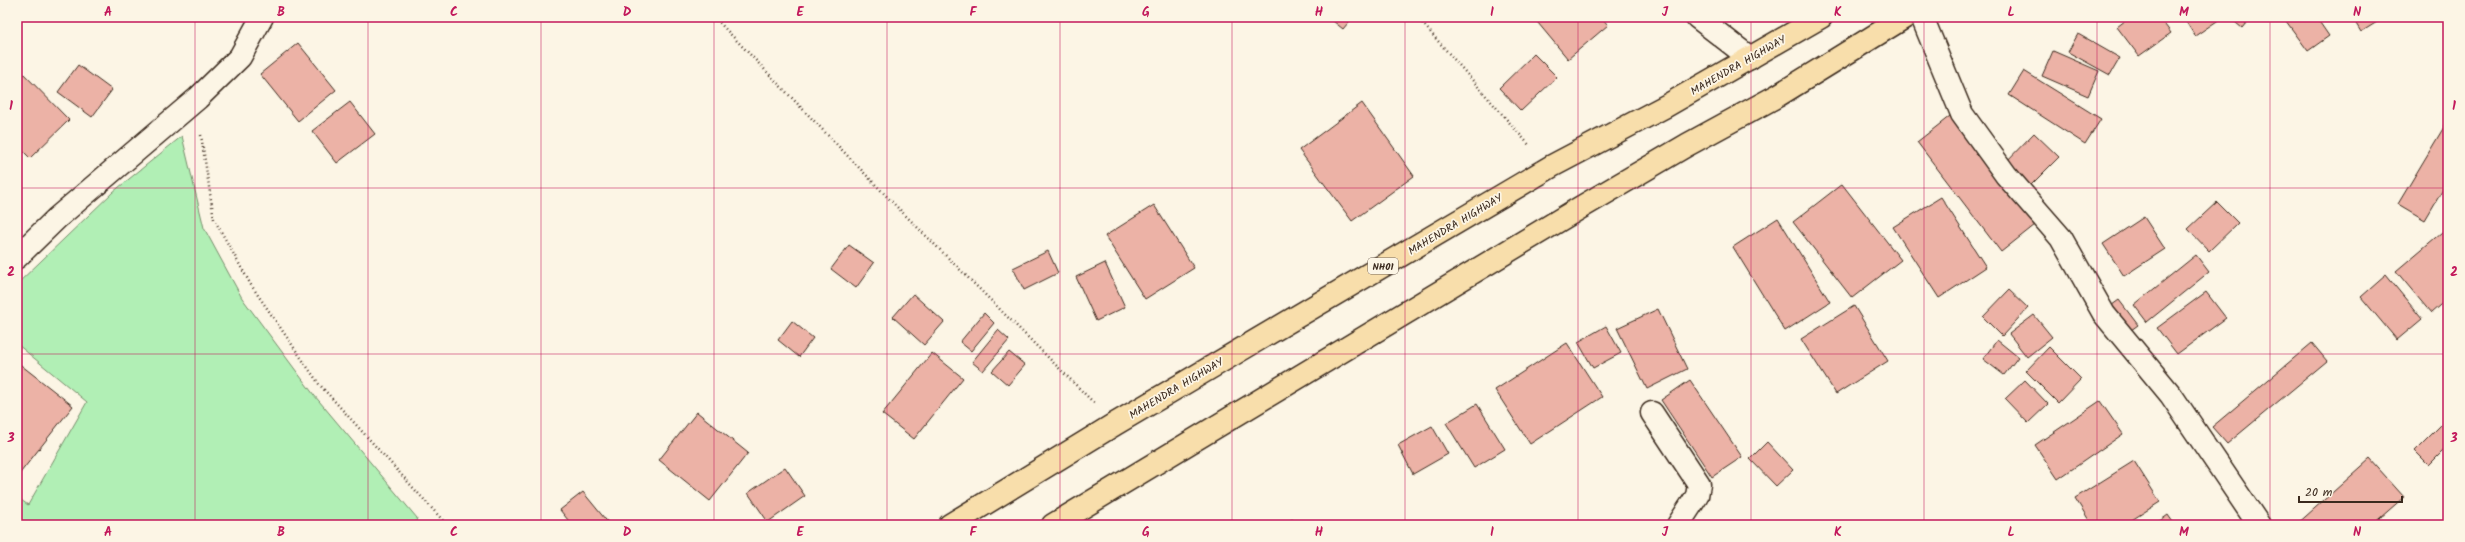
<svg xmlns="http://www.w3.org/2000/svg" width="2465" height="542" font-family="Kalam,sans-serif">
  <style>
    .green { fill: #b1efb5; stroke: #768c6a }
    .building { fill: #ecb2a6; stroke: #3b2a1e }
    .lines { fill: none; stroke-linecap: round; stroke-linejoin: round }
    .street-casing { stroke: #3b2a1e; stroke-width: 25 }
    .highway-casing { stroke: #3b2a1e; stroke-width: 25 }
    .path { stroke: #3b2a1e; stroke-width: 2.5; stroke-dasharray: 1 3; stroke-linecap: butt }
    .street { stroke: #fcf5e5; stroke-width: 22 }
    .highway { stroke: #f8deab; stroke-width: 22 }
    .grid { fill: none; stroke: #c2185b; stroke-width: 1; stroke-opacity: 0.55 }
    .labels { text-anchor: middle; stroke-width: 3.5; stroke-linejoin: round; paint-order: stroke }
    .shield { fill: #fcf5e5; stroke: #75675a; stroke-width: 1 }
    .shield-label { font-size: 10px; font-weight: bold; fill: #3b2a1e }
    .street-label { font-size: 11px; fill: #3b2a1e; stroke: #fcf5e5 }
    .neatline { fill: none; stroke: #c2185b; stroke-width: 1.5 }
    .grid-label { font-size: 13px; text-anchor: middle; font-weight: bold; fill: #c2185b }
  </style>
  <rect width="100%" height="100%" fill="#fcf5e5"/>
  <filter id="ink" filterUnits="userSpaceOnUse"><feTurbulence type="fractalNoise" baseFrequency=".025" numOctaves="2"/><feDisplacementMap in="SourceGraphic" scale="8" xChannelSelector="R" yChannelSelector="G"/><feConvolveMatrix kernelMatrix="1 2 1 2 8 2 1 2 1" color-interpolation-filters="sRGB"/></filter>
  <g filter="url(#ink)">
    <path class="green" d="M182 136 204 228 242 298 314 395 417 518 415 525H17V497L28 505 87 402 17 344V284L113 192Z"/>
    <g class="building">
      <path d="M1328 17H1353L1343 29Z"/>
      <path d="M1533 17H1601L1608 25 1568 59Z"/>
      <path d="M2130 17H2159L2171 33 2139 56 2117 27Z"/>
      <path d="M2183 17H2219L2220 19 2195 36Z"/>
      <path d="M2229 17H2251L2242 28Z"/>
      <path d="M2283 17H2316L2329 36 2308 51Z"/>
      <path d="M2352 17H2385L2361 32Z"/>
      <path d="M2078 34 2120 58 2110 75 2068 52Z"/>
      <path d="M298 43 336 90 298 121 260 74Z"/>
      <path d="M2053 51 2099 71 2088 96 2042 76Z"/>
      <path d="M1534 54 1557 77 1521 111 1499 88Z"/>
      <path d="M78 65 112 90 92 117 58 92Z"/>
      <path d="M17 67 69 120 30 158 17 145Z"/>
      <path d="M2024 71 2101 119 2085 144 2009 95Z"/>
      <path d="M350 102 375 134 337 163 312 131Z"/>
      <path d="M1362 103 1414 176 1352 221 1299 150Z"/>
      <path d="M1950 116 2035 225 2001 252 1917 142Z"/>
      <path d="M2447 122 2448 181 2425 220 2398 204Z"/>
      <path d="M2034 133 2059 157 2026 190 2002 166Z"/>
      <path d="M1842 184 1901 260 1852 298 1793 222Z"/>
      <path d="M1941 197 1986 267 1939 298 1893 227Z"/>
      <path d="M2217 202 2238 223 2209 251 2188 229Z"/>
      <path d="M1154 205 1194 268 1145 299 1105 236Z"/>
      <path d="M2144 217 2165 249 2124 276 2103 244Z"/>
      <path d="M1778 218 1830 302 1785 331 1733 247Z"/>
      <path d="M2448 227V298L2431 313 2396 271Z"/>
      <path d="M849 245 874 263 856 288 831 269Z"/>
      <path d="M1048 251 1058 273 1024 290 1013 268Z"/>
      <path d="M2196 255 2209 272 2147 322 2134 305Z"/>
      <path d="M1105 263 1125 307 1096 321 1076 277Z"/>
      <path d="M2386 275 2422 319 2397 340 2361 297Z"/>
      <path d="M2009 290 2028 308 2002 336 1983 317Z"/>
      <path d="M2206 292 2226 318 2177 354 2157 328Z"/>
      <path d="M913 294 944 322 924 345 893 317Z"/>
      <path d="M2119 300 2138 325 2127 333 2108 308Z"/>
      <path d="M1854 306 1888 361 1836 394 1801 339Z"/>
      <path d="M1658 309 1687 369 1647 389 1617 328Z"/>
      <path d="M984 313 994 323 971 351 960 342Z"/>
      <path d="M2034 315 2052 337 2027 357 2009 334Z"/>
      <path d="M792 321 813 338 799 357 778 340Z"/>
      <path d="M1606 326 1621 353 1593 368 1578 342Z"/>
      <path d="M998 330 1009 340 983 371 972 362Z"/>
      <path d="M1997 340 2018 357 2004 375 1983 359Z"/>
      <path d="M1567 343 1602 397 1530 444 1495 390Z"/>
      <path d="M2312 343 2327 361 2227 444 2212 427Z"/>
      <path d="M2049 347 2081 379 2058 403 2026 371Z"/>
      <path d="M1009 352 1025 365 1008 385 992 371Z"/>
      <path d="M932 353 963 378 914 439 882 414Z"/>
      <path d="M17 362 73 406 17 477Z"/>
      <path d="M1690 380 1742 457 1712 477 1661 400Z"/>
      <path d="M2025 380 2048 404 2028 423 2005 399Z"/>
      <path d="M2100 401 2123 434 2058 479 2035 445Z"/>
      <path d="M1477 404 1505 449 1474 468 1446 423Z"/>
      <path d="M697 412 748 453 710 501 659 460Z"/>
      <path d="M2445 421 2448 424V446L2429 465 2415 451Z"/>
      <path d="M1432 426 1448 454 1413 474 1398 445Z"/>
      <path d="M1767 442 1793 470 1776 486 1750 459Z"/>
      <path d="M2370 459 2404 497 2372 525H2296Z"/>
      <path d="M2134 461 2160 502 2124 525H2092L2075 498Z"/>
      <path d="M785 467 805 496 768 522 748 493Z"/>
      <path d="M583 492 610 525H572L560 510Z"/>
      <path d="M2168 515 2175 525H2154Z"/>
      <path d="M1292 519 1297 525H1285Z"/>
    </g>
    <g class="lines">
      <g class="street-casing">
        <g id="street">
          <path d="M1697 17 1750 58"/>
          <path d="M1922 17 1962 114 2006 175 2061 238 2104 314 2171 395 2259 525"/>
          <path d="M17 257 57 218 198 98 240 57 262 17"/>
          <path d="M1652 413 1699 484 1697 496 1678 525"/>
        </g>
      </g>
      <g class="highway-casing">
        <g id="highway">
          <path d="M950 525 1115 424 1552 166 1666 106 1821 17"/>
          <path d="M1053 525 1578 209 1687 145 1777 96 1905 17"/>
        </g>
      </g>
      <g class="path">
        <path d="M714 17 896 206 1094 403"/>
        <path d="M1417 17 1530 146"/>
        <path d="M201 135 214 219 251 285 319 384 447 525"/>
      </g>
      <use href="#street" class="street"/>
      <use href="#highway" class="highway"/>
    </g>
  </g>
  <path class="grid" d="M195 17V525M368 17V525M541 17V525M714 17V525M887 17V525M1060 17V525M1232 17V525M1405 17V525M1578 17V525M1751 17V525M1924 17V525M2097 17V525M2270 17V525M17 188H2448M17 354H2448"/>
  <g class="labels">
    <rect class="shield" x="1368" y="258" width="30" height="16" rx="3"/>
    <g class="shield-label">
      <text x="1383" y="270">NH01</text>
    </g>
    <g class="street-label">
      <text transform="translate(1738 65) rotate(-30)" y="4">MAHENDRA HIGHWAY</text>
      <text transform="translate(1455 224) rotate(-31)" y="4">MAHENDRA HIGHWAY</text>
      <text transform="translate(1176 388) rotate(-31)" y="4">MAHENDRA HIGHWAY</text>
    </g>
  </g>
  <rect width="2465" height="542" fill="none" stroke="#fcf5e5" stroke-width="44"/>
  <path d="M2299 496v6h103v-6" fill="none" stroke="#3b2a1e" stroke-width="2"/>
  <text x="2305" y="496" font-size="12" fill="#3b2a1e" stroke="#fcf5e5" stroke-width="3" paint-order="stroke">20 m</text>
  <rect x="22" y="22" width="2421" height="498" class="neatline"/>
  <g class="grid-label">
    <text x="108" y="16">A</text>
    <text x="281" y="16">B</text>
    <text x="454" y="16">C</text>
    <text x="627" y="16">D</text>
    <text x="800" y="16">E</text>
    <text x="973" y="16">F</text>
    <text x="1146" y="16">G</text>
    <text x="1319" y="16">H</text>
    <text x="1492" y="16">I</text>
    <text x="1665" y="16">J</text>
    <text x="1838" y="16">K</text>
    <text x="2011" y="16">L</text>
    <text x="2184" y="16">M</text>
    <text x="2357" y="16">N</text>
    <text x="11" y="110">1</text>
    <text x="2454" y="110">1</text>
    <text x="11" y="276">2</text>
    <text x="2454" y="276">2</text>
    <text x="11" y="442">3</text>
    <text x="2454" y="442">3</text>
    <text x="108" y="536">A</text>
    <text x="281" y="536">B</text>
    <text x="454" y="536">C</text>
    <text x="627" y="536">D</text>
    <text x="800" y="536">E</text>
    <text x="973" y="536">F</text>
    <text x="1146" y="536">G</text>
    <text x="1319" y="536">H</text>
    <text x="1492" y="536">I</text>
    <text x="1665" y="536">J</text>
    <text x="1838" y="536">K</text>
    <text x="2011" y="536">L</text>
    <text x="2184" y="536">M</text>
    <text x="2357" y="536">N</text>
  </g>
</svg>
